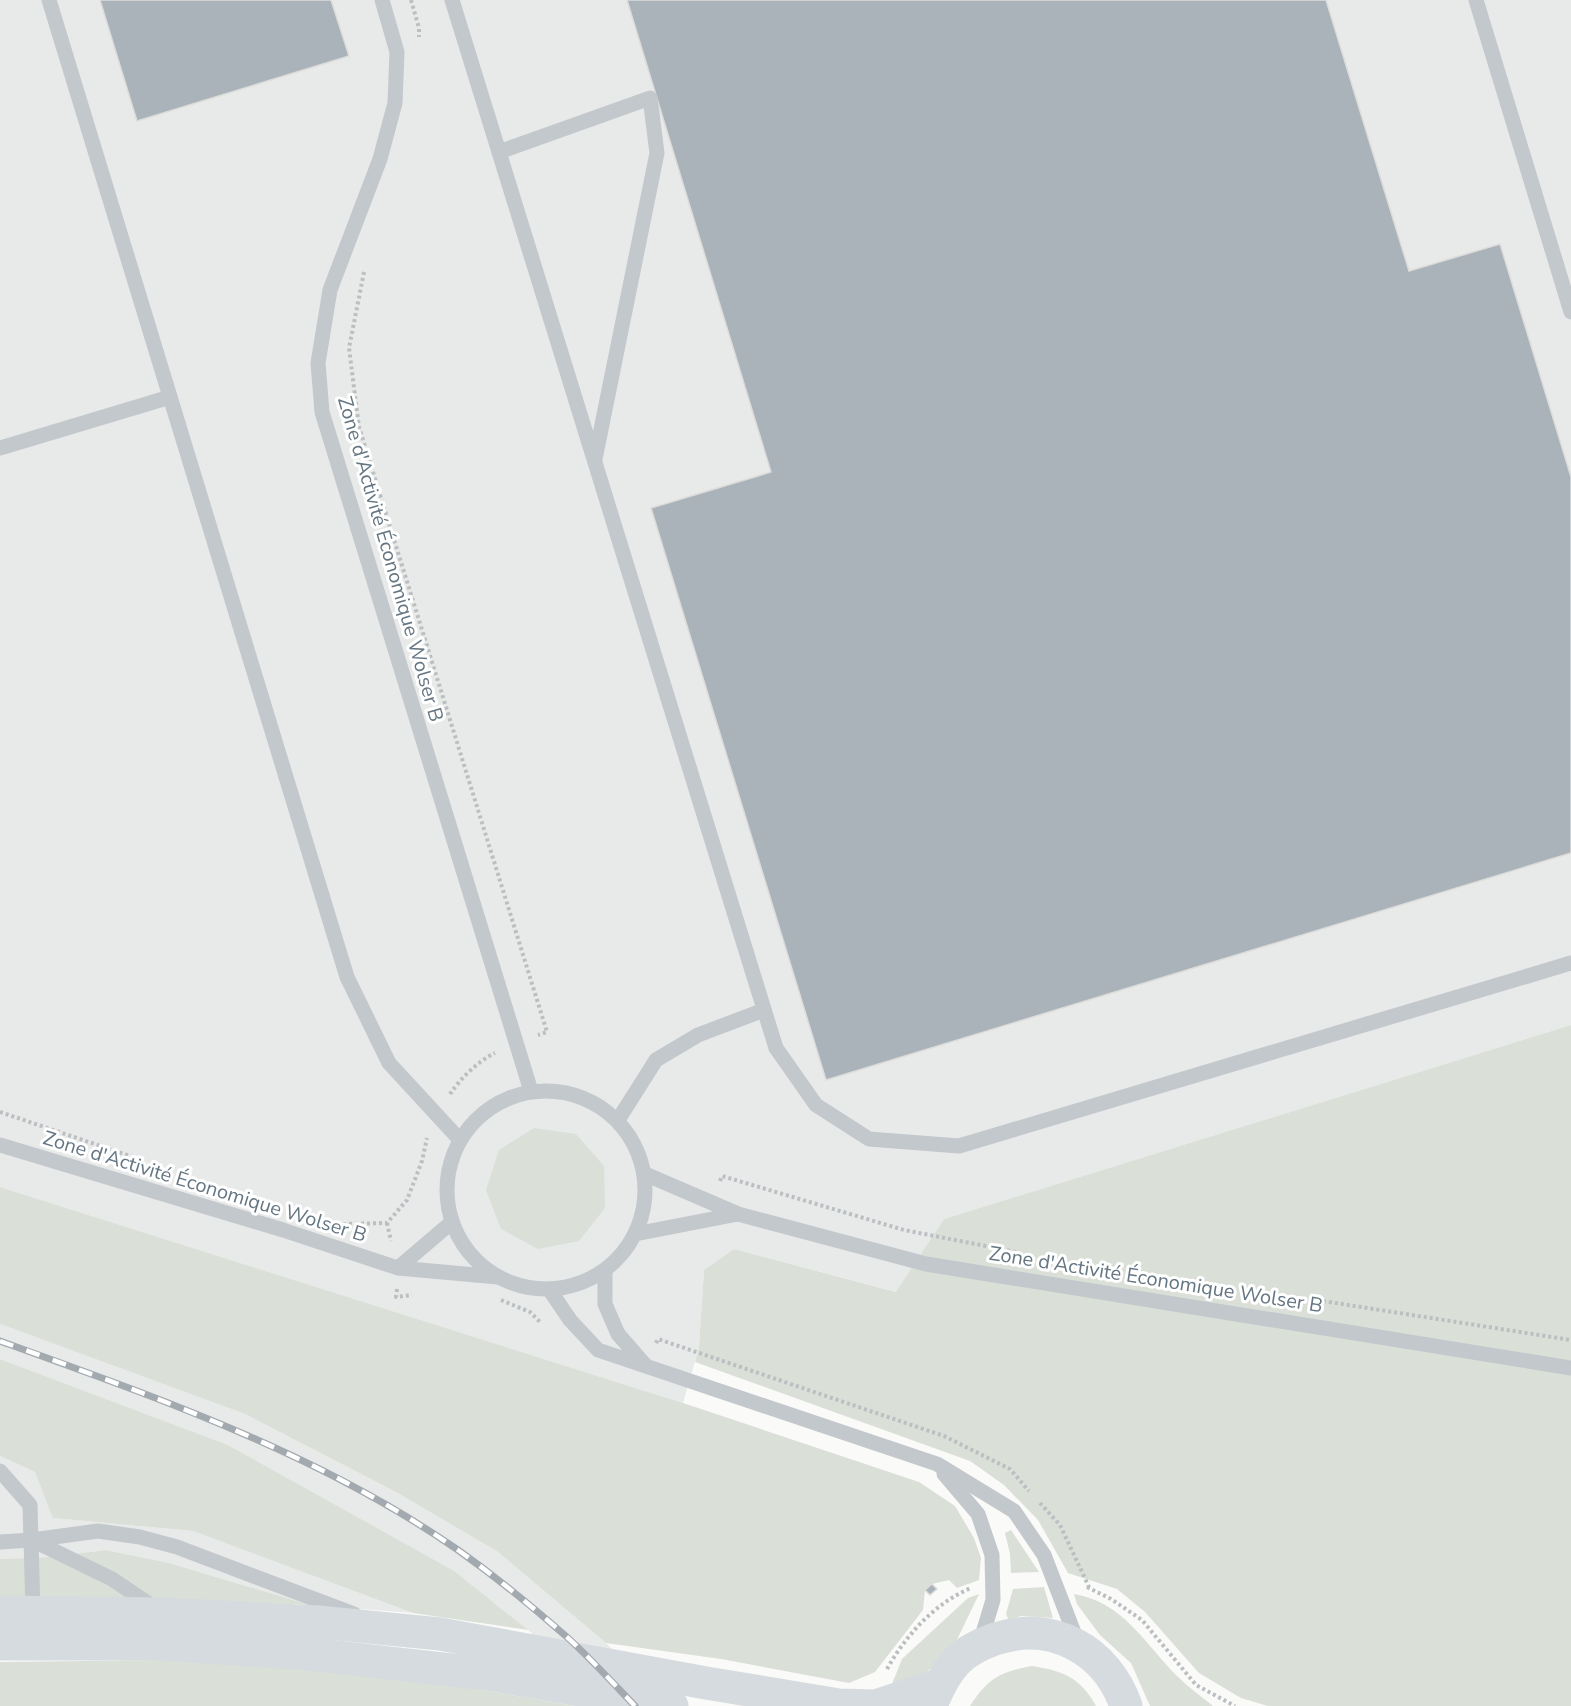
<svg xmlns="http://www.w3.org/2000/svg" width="1571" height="1706" font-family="'Nunito Sans',sans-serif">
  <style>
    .built { fill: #e8e9e9 }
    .green { fill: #dadfd7 }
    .building { fill: #aab3b9; stroke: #dcdcda; stroke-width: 1.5 }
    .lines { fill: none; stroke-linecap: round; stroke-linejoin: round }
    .path { stroke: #bbbfc2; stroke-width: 4; stroke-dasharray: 3 3; stroke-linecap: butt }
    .lane { stroke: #c3c8cc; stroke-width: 15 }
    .primary { stroke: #d6dbdf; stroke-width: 33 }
    .rail-casing { stroke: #a2aab0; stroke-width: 7 }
    .rail { stroke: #fff; stroke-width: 4.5; stroke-dasharray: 14; stroke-linecap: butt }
    .labels { text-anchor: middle; stroke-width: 6; stroke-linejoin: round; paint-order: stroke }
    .street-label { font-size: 20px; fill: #657683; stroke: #fff }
  </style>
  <rect width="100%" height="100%" fill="#fafaf8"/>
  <g class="built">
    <path d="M0 0H1571V1025L944 1219 897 1292 734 1249 704 1270 699 1347 683 1403 0 1187Z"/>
    <path d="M0 1324 245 1414 396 1492 498 1552 606 1643 666 1706H614L528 1630 453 1571 228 1445 0 1359Z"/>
    <path d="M0 1456 35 1472 54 1518 193 1531 413 1613 310 1605 169 1563 106 1550 50 1557 0 1559Z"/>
  </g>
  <g class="green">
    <path d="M1571 1025V1706H1268L1241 1698 1199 1673 1145 1612 1117 1589 1068 1573 1038 1520 1004 1485 970 1461 695 1362 699 1347 704 1270 734 1249 896 1292 944 1219Z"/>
    <path d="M534 1128 576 1134 604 1166 605 1208 579 1241 538 1249 501 1229 486 1190 499 1150Z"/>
    <path d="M0 1187 683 1403 919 1482 955 1506 974 1538 981 1558 979 1580 957 1588 949 1580 932 1584 925 1590 923 1610 875 1672 849 1683 721 1659 606 1643 498 1552 396 1492 245 1414 0 1324Z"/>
    <path d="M0 1359 228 1445 454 1571 528 1630 413 1613 193 1531 53 1518 35 1472 0 1456Z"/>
    <path d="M1011 1530 1039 1572 1011 1573 1010 1554 1005 1533Z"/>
    <path d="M106 1550 169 1563 310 1605 130 1598 0 1599V1559L50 1557Z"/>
    <path d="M1044 1587 1053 1618 1021 1616 1009 1620 1006 1614 1013 1589Z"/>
    <path d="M979 1594 953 1648 920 1678 890 1689 902 1659 968 1598Z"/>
    <path d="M1074 1594C1123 1602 1145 1644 1177 1676 1188 1687 1201 1696 1213 1706H1150L1131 1663 1100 1635 1077 1604Z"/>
    <path d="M164 1660 401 1676 575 1706H0V1662Z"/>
    <path d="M1032 1666C1063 1671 1080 1677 1096 1706H970C988 1678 1000 1672 1032 1666Z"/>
  </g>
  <g class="building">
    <path d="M100 0H331L349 56 137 121Z"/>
    <path d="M627 0H1326L1409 271 1500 244 1571 477V853L826 1080 651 508 771 472Z"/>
    <path d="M932 1584 937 1589 930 1595 925 1590Z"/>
  </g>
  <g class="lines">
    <g class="path">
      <path d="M411 0 419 28V37"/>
      <path d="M364 272 349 348 359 427 547 1032 538 1035"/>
      <path d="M450 1094C460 1079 478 1061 495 1053"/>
      <path d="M0 1112 142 1160"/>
      <path d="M720 1181 722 1176 904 1230 1016 1252"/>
      <path d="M387 1223 391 1241"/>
      <path d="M343 1224 387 1223 407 1200 422 1161 427 1138"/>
      <path d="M397 1289 396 1297 412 1295"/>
      <path d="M501 1300 530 1312 541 1323"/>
      <path d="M1323 1301 1571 1340"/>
      <path d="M656 1343 658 1339 944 1436 1010 1469 1029 1491"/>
      <path d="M1040 1503 1060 1525 1089 1587"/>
      <path d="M1087 1587 1111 1599 1142 1620 1196 1685 1235 1706"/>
      <path d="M887 1669C906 1635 935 1603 971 1588"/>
    </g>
    <g class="lane">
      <path d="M49 0 347 977 389 1063 460 1140"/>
      <path d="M382 0 397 52 395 103 380 159 330 290 318 363 322 412 531 1091"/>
      <path d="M452 0 776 1048 816 1105 869 1139 959 1146 1571 963"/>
      <path d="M1476 0 1571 312"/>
      <path d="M499 152 650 98 657 153 595 459"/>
      <path d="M0 448 170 397"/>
      <circle cx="546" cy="1190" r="99"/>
      <path d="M618 1120 656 1060 698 1035 764 1010"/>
      <path d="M0 1145 283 1230 398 1268 498 1277"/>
      <path d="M645 1174 738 1214 926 1264 1571 1368"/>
      <path d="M635 1234 738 1214"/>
      <path d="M398 1268 452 1222"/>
      <path d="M605 1270V1304L618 1334 645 1365"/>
      <path d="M549 1289 570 1320 598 1350 937 1464 1014 1511 1044 1555 1078 1643"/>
      <path d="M0 1471 30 1505 33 1611 36 1615"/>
      <path d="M944 1474 978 1514 992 1555 993 1600 980 1643"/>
      <path d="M32 1540 112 1579 155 1608"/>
      <path d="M0 1542 32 1540 98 1531 140 1537 177 1547 354 1614"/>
    </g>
    <g class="primary">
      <path d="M0 1612 163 1614 318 1622 440 1634 706 1683 839 1705 876 1706 939 1685"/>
      <path d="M0 1644H163L309 1654 487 1674 672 1706"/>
      <path d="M931 1706C937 1690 944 1675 956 1662 966 1651 981 1644 995 1639 1052 1620 1107 1650 1126 1706"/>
    </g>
    <g class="rail-casing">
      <path id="rail" d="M0 1341C158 1398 318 1453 458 1550 496 1577 533 1607 568 1638 591 1659 613 1683 635 1706"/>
    </g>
    <use href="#rail" class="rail"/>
  </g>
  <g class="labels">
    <g class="street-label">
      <text transform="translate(391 559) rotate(74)" y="7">Zone d'Activité Économique Wolser B</text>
      <text transform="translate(205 1186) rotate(17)" y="7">Zone d'Activité Économique Wolser B</text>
      <text transform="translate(1156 1279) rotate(9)" y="7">Zone d'Activité Économique Wolser B</text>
    </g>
  </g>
</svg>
